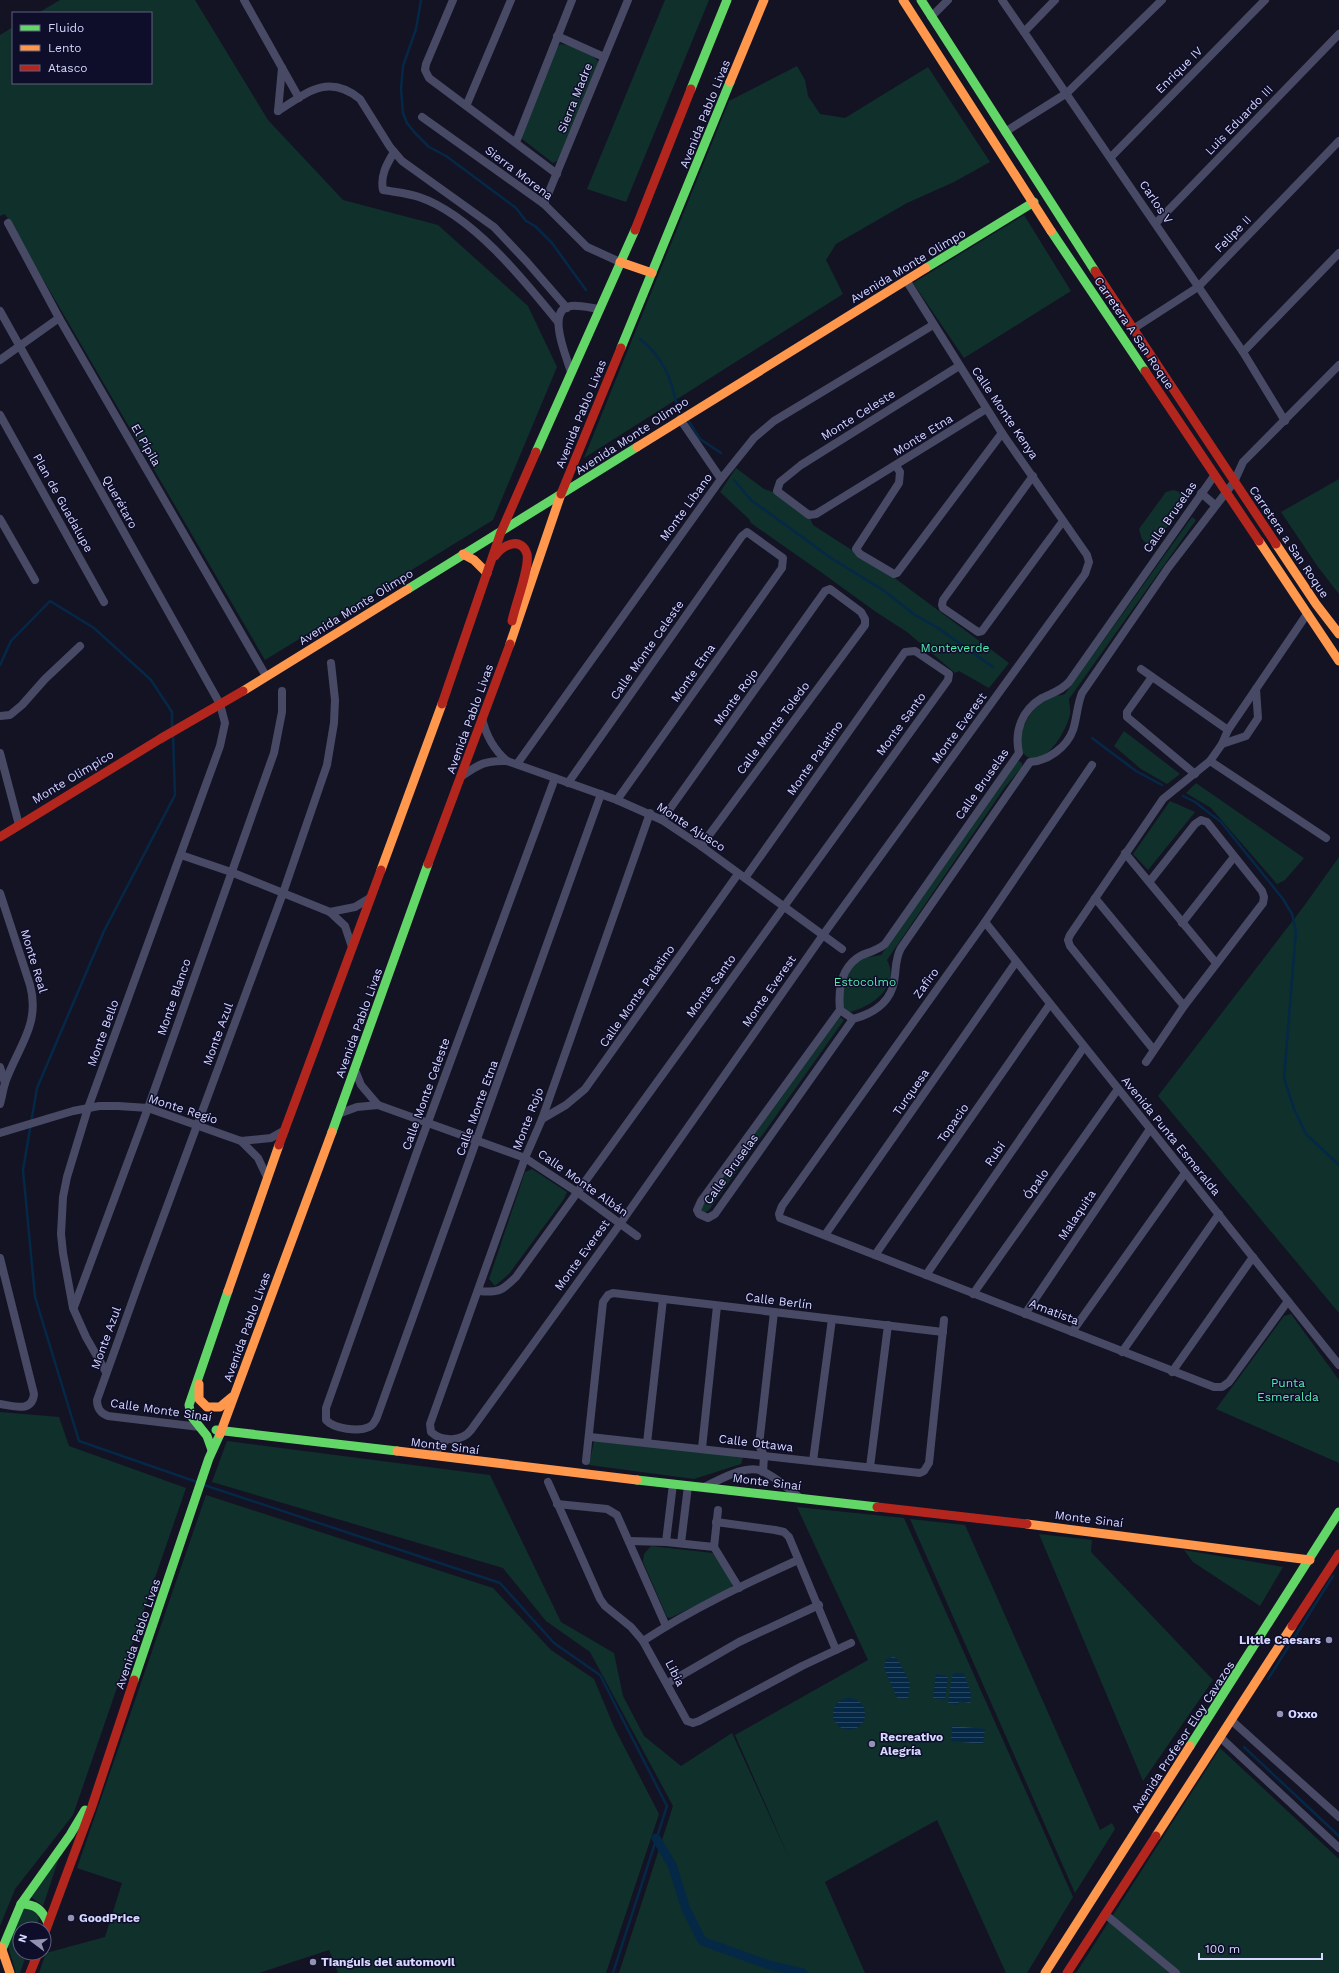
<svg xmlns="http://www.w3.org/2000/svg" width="1339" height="1973" font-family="'Work Sans',sans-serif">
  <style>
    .green { fill: #10302c }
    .water { fill: url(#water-rules) }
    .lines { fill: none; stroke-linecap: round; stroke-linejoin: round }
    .stream { stroke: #052847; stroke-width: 2.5 }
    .canal { stroke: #052847; stroke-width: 9 }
    .street { stroke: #484a65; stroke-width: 8 }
    .fast { stroke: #63d668; stroke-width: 9 }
    .slow { stroke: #ff974d; stroke-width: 9 }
    .jam { stroke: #b3261e; stroke-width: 9 }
    .poi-dot { fill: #9293b2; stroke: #0e0d2a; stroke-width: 1.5 }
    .labels { text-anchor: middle; stroke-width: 3; stroke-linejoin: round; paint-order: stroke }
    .street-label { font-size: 12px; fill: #d6d8ff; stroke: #0e0d2a }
    .park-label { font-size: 12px; fill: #54edae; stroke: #0e0d2a }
    .poi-label { font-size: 12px; font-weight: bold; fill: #d6d8ff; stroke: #0e0d2a; text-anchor: start }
  </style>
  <defs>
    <pattern id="water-rules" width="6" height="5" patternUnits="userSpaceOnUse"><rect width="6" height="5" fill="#052847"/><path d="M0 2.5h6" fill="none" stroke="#294663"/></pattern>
  </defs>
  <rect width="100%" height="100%" fill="#141324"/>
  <g class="green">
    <path d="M60 0H195L268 120 343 200 438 225 528 306 557 367 493 520 265 660 5 214 0 216V35L13 27V83H151V13H38Z"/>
    <path d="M665 0H709L626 202 587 189Z"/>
    <path d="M561 44C575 46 591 51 599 63L561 153 557 161 553 163 521 138 556 47Z"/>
    <path d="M797 66 805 80 808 96 820 114 845 118 928 67 990 162 954 182 907 203 836 244 826 260 843 294 584 458 729 101Z"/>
    <path d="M1024 215 1071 291 964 358 913 283Z"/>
    <path d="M736 468 764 489 773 492 809 516 813 525 892 576 1009 663 989 688 959 671 955 673 907 632 876 612 825 575 751 523 749 519 720 492Z"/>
    <path d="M1339 479V594L1318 567 1281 512Z"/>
    <path d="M1173 490 1180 492 1186 502 1154 544H1147L1142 539 1139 529 1166 492Z"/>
    <path d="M1192 517 1196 520 1069 699C1069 704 1071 709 1070 714 1067 730 1044 771 1025 755 1011 743 1029 712 1040 703 1043 701 1049 697 1053 696 1057 695 1061 696 1065 694Z"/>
    <path d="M1124 731 1180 774 1167 784 1141 769 1114 746Z"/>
    <path d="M1019 761 1022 763V767L1005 787 887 960C902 987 868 1010 844 1013L841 995 846 975 859 959 881 955 1016 762Z"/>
    <path d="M1196 783 1304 858 1285 880 1277 884 1211 808 1186 793Z"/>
    <path d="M1170 801 1195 812 1148 870 1133 854Z"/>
    <path d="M1339 857V1313L1158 1096 1304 906Z"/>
    <path d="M840 1017 844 1020 709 1210 704 1213 700 1209Z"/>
    <path d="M532 1169 567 1192 564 1199 509 1274 495 1286 489 1279 525 1172Z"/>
    <path d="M1291 1314 1339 1380V1463L1216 1409 1284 1316Z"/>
    <path d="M0 1412 59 1417 69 1446 186 1488 73 1815 15 1889 0 1926Z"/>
    <path d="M227 1441 490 1475 561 1622 614 1653 623 1696 644 1736 681 1766 732 1733 790 1860 735 1735 868 1660 797 1507 904 1518 1073 1897 1027 1973H1006L937 1820 825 1882 865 1973H619L673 1806 590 1652 546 1621 503 1568 212 1482Z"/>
    <path d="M594 1441 743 1457 741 1464 694 1479 589 1465Z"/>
    <path d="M206 1495 493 1588 551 1650 594 1679 614 1727 659 1814 606 1973H338L329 1950 259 1973H39L46 1953 105 1937 122 1883 77 1868Z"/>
    <path d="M910 1519 965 1525 1100 1830 1112 1823 1115 1829 1075 1893Z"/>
    <path d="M1039 1534 1092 1540 1091 1552 1213 1680 1143 1781Z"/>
    <path d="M651 1546 713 1553 733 1583 731 1588 670 1618 667 1617 643 1562 644 1554Z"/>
    <path d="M1184 1550 1283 1567 1260 1606 1193 1562Z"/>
    <path d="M1220 1748 1339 1859V1973H1076Z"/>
    <path d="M61 1852 43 1906 31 1897Z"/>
    <path d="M28 1907 38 1914 39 1919 35 1929H20V1953H27L20 1973H16L8 1946 20 1912Z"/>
  </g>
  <g class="water">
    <path d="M894 1657 898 1660 910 1683 908 1699 897 1698 884 1668 886 1659Z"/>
    <path d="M955 1673H964L971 1694 970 1703 959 1701 958 1705 948 1703 952 1675Z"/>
    <path d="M936 1674 948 1676 945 1700 933 1698Z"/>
    <circle cx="849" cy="1714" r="16"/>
    <path d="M952 1726 985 1729 983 1744 951 1741Z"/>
  </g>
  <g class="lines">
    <g class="stream">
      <path d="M421 0 416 29 403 66 401 89 403 113 407 123 415 133 429 147 446 156 516 208 526 221 535 226 552 243 586 290"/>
      <path d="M640 339C665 359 671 379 678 409"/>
      <path d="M688 420 700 439 721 453"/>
      <path d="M734 480 751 500 831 558 883 590 915 615 938 628 993 667"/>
      <path d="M0 665 11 641 50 601 94 628 151 680 172 712V729"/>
      <path d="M173 736 175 795 104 931 37 1088 23 1170 35 1297 79 1441 197 1482"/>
      <path d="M1092 738 1136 771 1162 785"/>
      <path d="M1183 796 1195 802 1221 822 1283 899 1292 914 1296 931 1284 1078 1294 1109 1306 1134 1339 1165"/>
      <path d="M204 1485 500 1583 554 1643 600 1675 667 1806 613 1973"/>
      <path d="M1268 1679 1333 1576"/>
      <path d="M1244 1747 1339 1836"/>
    </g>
    <path class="canal" d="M656 1838 672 1865 686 1909 702 1941 769 1965 803 1973"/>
    <g class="street">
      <path d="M244 0 299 98"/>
      <path d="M453 0 426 64 425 70 429 78 557 174"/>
      <path d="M1002 0 1243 352 1285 421"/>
      <path d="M931 17 948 0"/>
      <path d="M1024 32 1055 0"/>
      <path d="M557 36 604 57"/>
      <path d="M467 104 511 0"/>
      <path d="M278 111C306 93 328 73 360 99L390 147 402 161 494 227 527 262 567 308"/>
      <path d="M278 111 282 68"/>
      <path d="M422 117 544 204 587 247 620 262"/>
      <path d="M1005 132 1067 93 1162 0"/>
      <path d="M516 142 572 0"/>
      <path d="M394 152C387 164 380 175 383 190 395 192 408 193 419 197 472 215 524 280 558 322"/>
      <path d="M1111 157 1265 0"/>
      <path d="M544 204 628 0"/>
      <path d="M8 223 59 318 266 676"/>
      <path d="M1156 223 1339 34"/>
      <path d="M0 311 220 704 225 723 220 746 88 1108 67 1177 63 1197 61 1234 63 1253 73 1308 86 1337 106 1372"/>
      <path d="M1133 329 1198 287 1339 141"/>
      <path d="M1243 352 1339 253"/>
      <path d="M0 360 59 318"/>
      <path d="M959 366 801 465 780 482 777 491 809 515 816 514 986 409"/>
      <path d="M571 372C567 358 545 309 571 306 580 305 591 308 599 309"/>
      <path d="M0 415 104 602"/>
      <path d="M680 419 721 479"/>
      <path d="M896 466 900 472 899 483 856 549 860 554 894 574 897 573 1002 433"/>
      <path d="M1033 476 943 600 942 605 943 608 978 632 982 631 1063 521"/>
      <path d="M1214 476 1069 682C1061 691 1052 693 1042 698 1022 710 1014 731 1019 753L885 944C878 950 870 952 862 955 841 966 838 989 840 1010L701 1201 697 1210 699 1214 708 1218 715 1214 853 1019C876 1013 893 1001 895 975 896 965 896 957 901 948L1030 762C1048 761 1067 747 1073 730 1077 718 1077 705 1082 693L1168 568 1234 482 1243 462 1339 365"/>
      <path d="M1201 493 1215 505"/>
      <path d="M0 519 35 580"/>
      <path d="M1141 669 1228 730"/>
      <path d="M1152 677 1127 712V717L1195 774"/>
      <path d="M0 716 10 715 22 705 45 679 80 646"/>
      <path d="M482 718C486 736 493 749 507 761"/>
      <path d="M1222 744 1246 736 1258 718 1256 689"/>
      <path d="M0 753 19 825"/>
      <path d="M1210 761 1326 838"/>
      <path d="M517 764 721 479 754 438 774 421 933 325"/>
      <path d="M1092 765 985 922 782 1206 779 1214 780 1218 1214 1387H1222L1229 1382 1288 1301"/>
      <path d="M462 776C479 764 486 760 507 761L617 800 662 820 701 846 842 949"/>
      <path d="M555 778 418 1149 326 1408V1420C334 1429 359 1432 369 1427 374 1425 375 1421 377 1417L601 794"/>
      <path d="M568 783 742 536 747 532 783 558 782 568 617 800"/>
      <path d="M650 813 542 1119 525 1158 430 1424 431 1432C442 1442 462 1442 471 1430L620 1224 823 935 1085 574 1089 562 1087 555 1002 433 906 280"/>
      <path d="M662 820 825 591 830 589 861 612 865 619V625L701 846"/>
      <path d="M1125 853 1216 963"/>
      <path d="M181 855 231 872 330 912 345 926 352 947"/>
      <path d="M0 893 30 985C41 1025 17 1048 5 1083 3 1090 2 1097 0 1104"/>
      <path d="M1095 898 1184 1006"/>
      <path d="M330 912 355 907 370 898"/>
      <path d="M985 922 1339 1365"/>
      <path d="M1182 923 1234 857"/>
      <path d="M840 1010 853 1019"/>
      <path d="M1153 1049 1070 946 1068 940 1070 935 1163 799 1210 761 1222 744 1228 730 1307 614"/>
      <path d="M1146 1062 1184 1006 1263 903 1264 897 1262 891 1207 822 1201 820 1195 824 1150 881"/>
      <path d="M0 1067 5 1083"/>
      <path d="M355 1070 361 1085 378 1105 525 1158 577 1192 637 1236"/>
      <path d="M338 1114 357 1107 378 1105"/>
      <path d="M542 1119 566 1105 585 1089 738 874"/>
      <path d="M0 1133 73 1111 99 1106H118L148 1108 241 1141 271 1138 285 1130"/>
      <path d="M241 1141 258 1158 267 1177"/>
      <path d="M825 1235 1016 962"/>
      <path d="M875 1255 1050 1004"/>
      <path d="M0 1258 34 1394C32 1413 14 1406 0 1404"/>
      <path d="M926 1275 1084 1047"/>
      <path d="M479 1291C498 1293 502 1291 516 1277L948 680 949 674 915 651 905 652 745 878"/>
      <path d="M973 1294 1118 1089"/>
      <path d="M74 1307 148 1108 274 753 282 712V691"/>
      <path d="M1025 1314 1150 1129"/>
      <path d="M1072 1332 1185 1173"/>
      <path d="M1122 1352 1219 1214"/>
      <path d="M1172 1372 1253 1257"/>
      <path d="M200 1427 108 1416C100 1413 97 1408 97 1400L142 1274 283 893 327 765 334 723 335 700 331 663"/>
      <path d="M590 1437 920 1473 924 1471 929 1463 944 1320"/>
      <path d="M647 1443 663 1299"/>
      <path d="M702 1448 717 1306"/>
      <path d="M432 1456 447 1439"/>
      <path d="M586 1461 603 1302 608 1295 613 1293 943 1332"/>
      <path d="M813 1461 832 1319"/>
      <path d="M870 1467 888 1325"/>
      <path d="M763 1472 764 1456 759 1445 774 1312"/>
      <path d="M548 1482 600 1599 605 1606 631 1627 643 1641 687 1721 693 1723 699 1721 802 1666 851 1643"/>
      <path d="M704 1487C720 1480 745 1464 762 1471 776 1477 789 1489 800 1498"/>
      <path d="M557 1504 607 1509 617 1515 666 1626"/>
      <path d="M716 1522 775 1530 784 1532 789 1537 836 1650"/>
      <path d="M629 1541 666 1542 714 1547"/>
      <path d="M666 1542 673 1484"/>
      <path d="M681 1543 688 1486"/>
      <path d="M714 1547 739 1588"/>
      <path d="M714 1547 718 1510"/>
      <path d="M643 1641C692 1609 745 1584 798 1560"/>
      <path d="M668 1683 739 1642 819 1605"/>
      <path d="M1231 1720 1339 1817"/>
      <path d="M1220 1737 1339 1848"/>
      <path d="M1105 1914 1176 1973"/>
    </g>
    <g class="fast">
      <path d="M921 0 1095 271"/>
      <path d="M691 89 727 0"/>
      <path d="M1051 231 1145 371"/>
      <path d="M926 268 1034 202"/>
      <path d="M621 348 730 82"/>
      <path d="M536 452 635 230"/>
      <path d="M408 589 637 447"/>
      <path d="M332 1132 428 864"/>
      <path d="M216 1430 397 1451"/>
      <path d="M212 1450 207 1436 191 1416 189 1405 228 1291"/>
      <path d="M637 1480 877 1507"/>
      <path d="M134 1680 209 1458 220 1434"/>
      <path d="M1190 1746 1339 1512"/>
      <path d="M21 1904C36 1904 42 1910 48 1923"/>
      <path d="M0 1954 21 1904 70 1835 85 1810"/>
    </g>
    <g class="slow">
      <path d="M903 0 1051 231"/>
      <path d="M730 82 764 0"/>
      <path d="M620 262 652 273"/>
      <path d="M637 447 926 268"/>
      <path d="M1259 541 1339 661"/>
      <path d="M1276 544 1316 604 1339 634"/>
      <path d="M463 554 474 560 487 573"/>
      <path d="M510 644 561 494"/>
      <path d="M243 691 408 589"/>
      <path d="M381 870 442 704"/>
      <path d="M228 1291 279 1145"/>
      <path d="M199 1384V1399L207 1407H220L232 1397"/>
      <path d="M220 1434 332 1132"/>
      <path d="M397 1451 637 1480"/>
      <path d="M1027 1524 1310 1560"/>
      <path d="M1156 1836 1292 1626"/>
      <path d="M1 1947 10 1973"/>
      <path d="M1045 1973 1190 1746"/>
    </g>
    <g class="jam">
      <path d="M635 230 691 89"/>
      <path d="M1095 271 1276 544"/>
      <path d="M1145 371 1259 541"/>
      <path d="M561 494 621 348"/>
      <path d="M495 556C502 546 521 535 527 554 530 568 515 605 512 621"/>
      <path d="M442 704 501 532 536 452"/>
      <path d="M0 837 160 739 243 691"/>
      <path d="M428 864 510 644"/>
      <path d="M279 1145 381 870"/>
      <path d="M877 1507 1027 1524"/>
      <path d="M1292 1626 1339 1554"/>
      <path d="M44 1935 92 1806 134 1680"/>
      <path d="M30 1973 38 1953"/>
      <path d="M1067 1973 1156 1836"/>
    </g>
  </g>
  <g class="poi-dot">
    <circle cx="1329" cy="1640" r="4"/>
    <circle cx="1280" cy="1714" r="4"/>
    <circle cx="872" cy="1744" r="4"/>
    <circle cx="71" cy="1918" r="4"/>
    <circle cx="313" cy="1962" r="4"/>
  </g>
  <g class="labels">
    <g class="street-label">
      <text transform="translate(1179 70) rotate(-45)" y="4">Enrique IV</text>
      <text transform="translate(575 98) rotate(-68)" y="4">Sierra Madre</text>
      <text transform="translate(705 114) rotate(-68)" y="4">Avenida Pablo Livas</text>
      <text transform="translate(1239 120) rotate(-46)" y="4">Luis Eduardo III</text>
      <text transform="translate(519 173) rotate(37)" y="4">Sierra Morena</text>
      <text transform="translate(1156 202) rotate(56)" y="4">Carlos V</text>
      <text transform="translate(1233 234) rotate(-46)" y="4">Felipe II</text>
      <text transform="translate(908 266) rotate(-31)" y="4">Avenida Monte Olimpo</text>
      <text transform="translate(1134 333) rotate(56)" y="4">Carretera A San Roque</text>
      <text transform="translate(1005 413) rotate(56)" y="4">Calle Monte Kenya</text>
      <text transform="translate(581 414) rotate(-68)" y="4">Avenida Pablo Livas</text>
      <text transform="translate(858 415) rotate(-32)" y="4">Monte Celeste</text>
      <text transform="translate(923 435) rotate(-32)" y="4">Monte Etna</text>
      <text transform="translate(632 436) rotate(-33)" y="4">Avenida Monte Olimpo</text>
      <text transform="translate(146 445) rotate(60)" y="4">El Pípila</text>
      <text transform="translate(120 502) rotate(61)" y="4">Querétaro</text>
      <text transform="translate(63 503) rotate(61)" y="4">Plan de Guadalupe</text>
      <text transform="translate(686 507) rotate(-54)" y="4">Monte Líbano</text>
      <text transform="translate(1170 517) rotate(-55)" y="4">Calle Bruselas</text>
      <text transform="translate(1289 542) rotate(56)" y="4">Carretera a San Roque</text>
      <text transform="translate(356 607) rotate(-32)" y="4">Avenida Monte Olimpo</text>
      <text transform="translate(647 650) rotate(-55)" y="4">Calle Monte Celeste</text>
      <text transform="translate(693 673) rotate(-55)" y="4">Monte Etna</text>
      <text transform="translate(736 697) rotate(-54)" y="4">Monte Rojo</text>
      <text transform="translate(470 719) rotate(-70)" y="4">Avenida Pablo Livas</text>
      <text transform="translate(901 724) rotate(-54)" y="4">Monte Santo</text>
      <text transform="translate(773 728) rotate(-53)" y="4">Calle Monte Toledo</text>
      <text transform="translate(959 728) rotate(-54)" y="4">Monte Everest</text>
      <text transform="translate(815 758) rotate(-55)" y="4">Monte Palatino</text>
      <text transform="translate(73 777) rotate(-31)" y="4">Monte Olimpico</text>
      <text transform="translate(982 784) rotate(-55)" y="4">Calle Bruselas</text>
      <text transform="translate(691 827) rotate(33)" y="4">Monte Ajusco</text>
      <text transform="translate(34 961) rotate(73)" y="4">Monte Real</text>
      <text transform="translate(926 983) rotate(-54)" y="4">Zafiro</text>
      <text transform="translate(711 986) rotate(-54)" y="4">Monte Santo</text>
      <text transform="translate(769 991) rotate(-55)" y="4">Monte Everest</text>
      <text transform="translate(637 996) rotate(-55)" y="4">Calle Monte Palatino</text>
      <text transform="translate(174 997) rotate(-71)" y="4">Monte Blanco</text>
      <text transform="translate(359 1023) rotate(-70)" y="4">Avenida Pablo Livas</text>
      <text transform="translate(103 1033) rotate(-70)" y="4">Monte Bello</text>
      <text transform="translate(218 1034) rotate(-70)" y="4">Monte Azul</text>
      <text transform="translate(911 1092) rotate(-55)" y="4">Turquesa</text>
      <text transform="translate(426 1094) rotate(-70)" y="4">Calle Monte Celeste</text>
      <text transform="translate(477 1108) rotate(-70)" y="4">Calle Monte Etna</text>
      <text transform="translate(183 1109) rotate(18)" y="4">Monte Regio</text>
      <text transform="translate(528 1119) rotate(-69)" y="4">Monte Rojo</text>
      <text transform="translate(953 1123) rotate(-55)" y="4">Topacio</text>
      <text transform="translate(1171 1136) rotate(51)" y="4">Avenida Punta Esmeralda</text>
      <text transform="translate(995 1154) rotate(-55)" y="4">Rubí</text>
      <text transform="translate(731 1169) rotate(-54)" y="4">Calle Bruselas</text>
      <text transform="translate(583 1183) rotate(35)" y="4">Calle Monte Albán</text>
      <text transform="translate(1036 1184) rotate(-55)" y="4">Ópalo</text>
      <text transform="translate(1077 1215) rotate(-56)" y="4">Malaquita</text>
      <text transform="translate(582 1255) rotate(-54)" y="4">Monte Everest</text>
      <text transform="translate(779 1301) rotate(7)" y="4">Calle Berlín</text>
      <text transform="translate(1054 1312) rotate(21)" y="4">Amatista</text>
      <text transform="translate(247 1327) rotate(-70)" y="4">Avenida Pablo Livas</text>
      <text transform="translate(106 1338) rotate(-70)" y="4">Monte Azul</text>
      <text transform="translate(161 1410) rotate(8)" y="4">Calle Monte Sinaí</text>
      <text transform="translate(756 1443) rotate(7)" y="4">Calle Ottawa</text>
      <text transform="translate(445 1446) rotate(7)" y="4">Monte Sinaí</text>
      <text transform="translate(767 1482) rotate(7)" y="4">Monte Sinaí</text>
      <text transform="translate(1089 1519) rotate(7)" y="4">Monte Sinaí</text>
      <text transform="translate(138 1634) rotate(-71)" y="4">Avenida Pablo Livas</text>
      <text transform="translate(675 1673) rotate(63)" y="4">Libia</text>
      <text transform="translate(1183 1737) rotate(-57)" y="4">Avenida Profesor Eloy Cavazos</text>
    </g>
    <g class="park-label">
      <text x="955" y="652">Monteverde</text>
      <text x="865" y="986">Estocolmo</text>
      <text x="1288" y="1387">Punta<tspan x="1288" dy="14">Esmeralda</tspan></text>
    </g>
    <g class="poi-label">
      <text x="1321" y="1644" text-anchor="end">Little Caesars</text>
      <text x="1288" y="1718">Oxxo</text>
      <text x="880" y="1741">Recreativo<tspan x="880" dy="14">Alegría</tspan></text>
      <text x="79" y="1922">GoodPrice</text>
      <text x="321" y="1966">Tianguis del automovil</text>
    </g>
  </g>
  <rect x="12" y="12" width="140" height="72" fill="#0e0d2a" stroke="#5e5e7f"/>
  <rect x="20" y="25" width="20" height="6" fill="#63d668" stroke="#5e5e7f"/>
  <text x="48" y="32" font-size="12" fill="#d6d8ff">Fluido</text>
  <rect x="20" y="45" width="20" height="6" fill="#ff974d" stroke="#5e5e7f"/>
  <text x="48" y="52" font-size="12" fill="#d6d8ff">Lento</text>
  <rect x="20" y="65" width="20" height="6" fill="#b3261e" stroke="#5e5e7f"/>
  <text x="48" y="72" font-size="12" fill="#d6d8ff">Atasco</text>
  <g transform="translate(32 1941) rotate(286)"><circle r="19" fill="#0e0d2a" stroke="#5e5e7f"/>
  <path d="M0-3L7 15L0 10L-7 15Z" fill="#9293b2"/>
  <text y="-6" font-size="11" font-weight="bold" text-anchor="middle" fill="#d6d8ff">N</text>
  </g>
  <path d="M1199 1953v6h123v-6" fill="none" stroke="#d6d8ff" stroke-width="2"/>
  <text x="1205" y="1953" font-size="12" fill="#d6d8ff" stroke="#0e0d2a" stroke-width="3" paint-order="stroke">100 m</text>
</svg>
